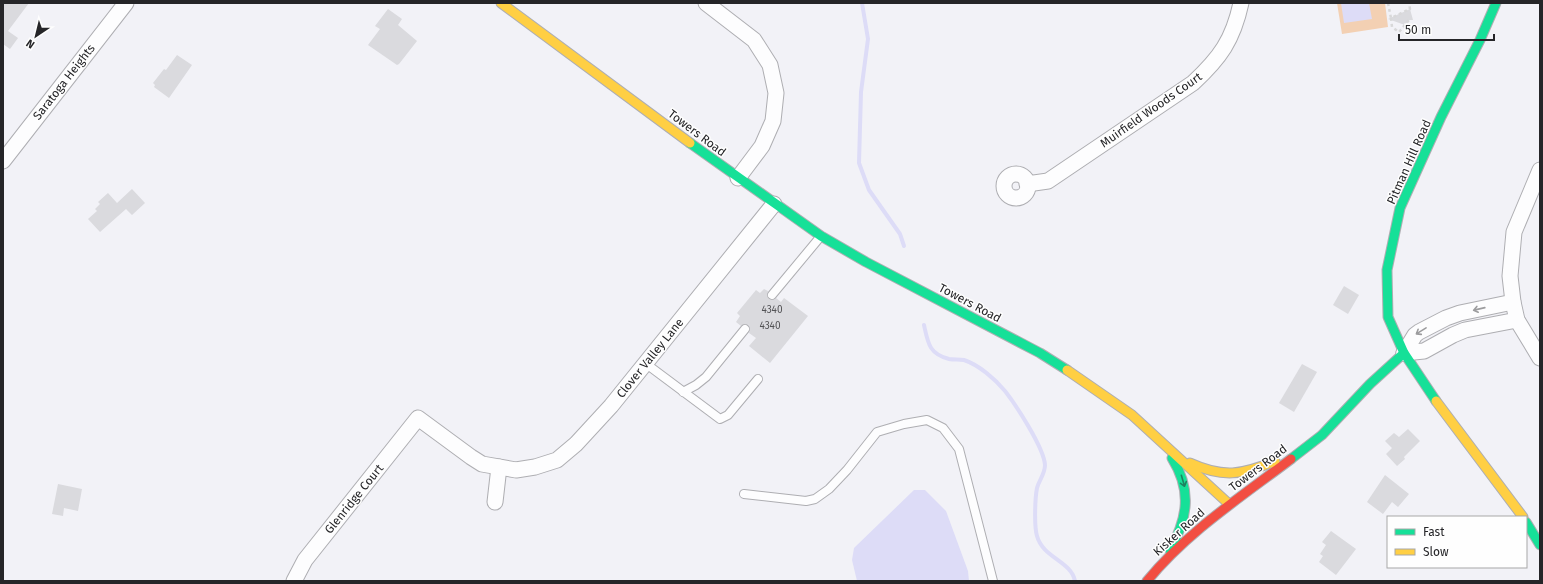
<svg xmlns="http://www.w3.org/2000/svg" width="1543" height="584" font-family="'Fira Sans',sans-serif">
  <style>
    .green { fill: #f3d0b3 }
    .water { fill: #dddcf7 }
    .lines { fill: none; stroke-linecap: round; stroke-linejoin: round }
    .stream { stroke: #dddcf7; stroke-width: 4 }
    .building { fill: #dadade }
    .lane-casing { stroke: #aeaeb2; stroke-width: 10 }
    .street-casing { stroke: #aeaeb2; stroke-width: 17 }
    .fast-casing { stroke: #aeaeb2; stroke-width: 11 }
    .slow-casing { stroke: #aeaeb2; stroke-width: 11 }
    .jam-casing { stroke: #aeaeb2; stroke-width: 11 }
    .path { stroke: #d8d8d9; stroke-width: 2.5; stroke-dasharray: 3 3; stroke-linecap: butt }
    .lane { stroke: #fdfdfe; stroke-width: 8 }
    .street { stroke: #fdfdfe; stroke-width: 15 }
    .fast { stroke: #16e098; stroke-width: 9 }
    .slow { stroke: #ffcf43; stroke-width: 9 }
    .jam { stroke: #f24e42; stroke-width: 9 }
    .oneway { stroke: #9c9c9e }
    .oneway2 { stroke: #1e8260 }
    .labels { text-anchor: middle; stroke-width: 3; stroke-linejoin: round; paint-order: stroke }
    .number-label { font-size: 10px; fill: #535356 }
    .street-label { font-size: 12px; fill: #252528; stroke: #fefefe }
  </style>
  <rect width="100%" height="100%" fill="#f2f2f7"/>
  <path class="green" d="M1337 3H1385L1388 27 1342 34Z"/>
  <g class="water">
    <path d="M1341 3H1369L1372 19 1344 23Z"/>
    <path d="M914 490H925L946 511 968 571 969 581H857L852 560 854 548Z"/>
  </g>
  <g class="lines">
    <g class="stream">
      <path d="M862 3 868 39 861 92 859 163 869 190 900 234 904 246"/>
      <path d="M924 325C928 343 929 354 949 359 954 360 959 359 964 360 979 365 995 379 1005 391 1016 405 1044 448 1045 465 1045 474 1039 480 1037 488 1035 498 1034 526 1037 536 1043 558 1071 561 1075 581"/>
    </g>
  </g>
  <g class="building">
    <path d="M3 3H29L8 31 18 38 10 49 3 44Z"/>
    <path d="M388 9 402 19 398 25 417 41 399 64 397 65 368 45 380 29 375 26Z"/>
    <path d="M1410 9 1413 20H1409L1405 25 1388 19Z"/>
    <path d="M177 55 192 65 169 98 154 87 155 85 153 83 164 69 166 70Z"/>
    <path d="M132 189 145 203 132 215 126 209 100 232 88 219 97 211 95 209 100 204 98 202 108 193 117 203Z"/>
    <path d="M1344 286 1359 295 1348 314 1333 305Z"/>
    <path d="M764 289 768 291 767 297 769 299 774 300 776 298 781 302 784 298 808 316 770 363 749 346 756 338 749 333 750 329 749 325 745 324 741 326 736 322 740 316 737 313 756 290 760 293Z"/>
    <path d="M1302 364 1317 372 1294 412 1279 403Z"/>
    <path d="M1408 429 1420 441 1404 457 1405 459 1397 466 1386 454 1392 448 1385 441 1394 433 1399 437Z"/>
    <path d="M1385 475 1409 494 1398 507 1392 502 1383 514 1367 502Z"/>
    <path d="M58 484 82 489 78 511 64 508 63 516 52 514Z"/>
    <path d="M1331 531 1356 549 1336 575 1319 562 1323 556 1320 554 1326 545 1322 542Z"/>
  </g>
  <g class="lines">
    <g class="lane-casing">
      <g id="lane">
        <path d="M772 295 821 236"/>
        <path d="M645 363 720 419 728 415 758 379"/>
        <path d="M683 392 696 385 706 377 745 329"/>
        <path d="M744 494 806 501 815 499 829 489 847 470 877 432 904 424 927 420 943 428 959 449 993 581"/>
      </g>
    </g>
    <g class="street-casing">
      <g id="street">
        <path d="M706 3 754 40 770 65 776 93 773 121 762 146 738 178"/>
        <path d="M3 161 126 3"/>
        <path d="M1540 170 1514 232 1510 276 1513 302 1517 320 1540 358"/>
        <circle cx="1016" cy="186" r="12"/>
        <path d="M1027 184 1048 181 1193 83C1220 58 1233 40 1241 3"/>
        <path d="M1404 353 1415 335 1419 332 1446 318 1460 313 1513 302"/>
        <path d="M1404 353 1424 351 1453 335 1465 330 1517 320"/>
        <path d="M495 502 499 467"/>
        <path d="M294 581 305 560 418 418 471 457 482 464 516 470 535 467 557 460 576 444 611 406 774 204"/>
      </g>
    </g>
    <g class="fast-casing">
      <g id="fast">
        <path d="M690 143 821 236 866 262 1040 353 1067 370"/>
        <path d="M1436 401 1404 353 1388 317 1387 270 1400 208 1441 117 1480 40 1496 3"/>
        <path d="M1291 459 1322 435 1370 384 1404 353"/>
        <path d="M1526 522 1540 545"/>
        <path d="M1170 550C1188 518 1192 490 1172 458"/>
      </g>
    </g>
    <g class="slow-casing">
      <g id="slow">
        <path d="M501 3 690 143"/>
        <path d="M1067 370 1132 415 1229 504"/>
        <path d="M1436 401 1523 517"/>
        <path d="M1190 463C1223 478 1242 475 1275 461"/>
      </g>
    </g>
    <g class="jam-casing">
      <path id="jam" d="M1147 581C1187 532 1241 497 1291 459"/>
    </g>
    <g class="path">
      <path d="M1388 3 1391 18 1410 9 1409 3"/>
      <path d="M1391 18 1392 27 1399 32 1409 20"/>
    </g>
    <use href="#lane" class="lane"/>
    <use href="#street" class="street"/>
    <use href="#fast" class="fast"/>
    <use href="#slow" class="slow"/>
    <use href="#jam" class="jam"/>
  </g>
  <defs><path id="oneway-shaft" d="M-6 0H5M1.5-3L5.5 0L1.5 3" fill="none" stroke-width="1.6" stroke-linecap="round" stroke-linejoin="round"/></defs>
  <g class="oneway">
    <use href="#oneway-shaft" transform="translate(1479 309) rotate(167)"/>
    <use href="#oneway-shaft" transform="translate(1421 331) rotate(148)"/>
  </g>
  <use class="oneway2" href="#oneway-shaft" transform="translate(1183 481) rotate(74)"/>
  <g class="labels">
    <g class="number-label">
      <text x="772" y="313">4340</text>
      <text x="770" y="329">4340</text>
    </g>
    <g class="street-label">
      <text transform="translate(64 82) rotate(-52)" y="4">Saratoga Heights</text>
      <text transform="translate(1151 110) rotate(-35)" y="4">Muirfield Woods Court</text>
      <text transform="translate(697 133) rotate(37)" y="4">Towers Road</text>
      <text transform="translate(1409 162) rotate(-66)" y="4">Pitman Hill Road</text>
      <text transform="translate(970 303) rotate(28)" y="4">Towers Road</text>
      <text transform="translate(650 358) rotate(-51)" y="4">Clover Valley Lane</text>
      <text transform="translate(1258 468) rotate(-37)" y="4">Towers Road</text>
      <text transform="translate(354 499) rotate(-51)" y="4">Glenridge Court</text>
      <text transform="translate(1179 532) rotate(-42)" y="4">Kisker Road</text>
    </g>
  </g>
  <rect width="1543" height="584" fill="none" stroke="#252528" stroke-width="8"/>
  <rect x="1387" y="516" width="140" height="52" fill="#fefefe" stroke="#a7a7a8"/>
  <rect x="1395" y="529" width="20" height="6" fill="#16e098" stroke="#a7a7a8"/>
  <text x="1423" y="536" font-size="12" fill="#252528">Fast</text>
  <rect x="1395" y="549" width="20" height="6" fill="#ffcf43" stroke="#a7a7a8"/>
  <text x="1423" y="556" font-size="12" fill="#252528">Slow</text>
  <g transform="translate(36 36) rotate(215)" stroke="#fefefe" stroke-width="3" paint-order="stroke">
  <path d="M0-3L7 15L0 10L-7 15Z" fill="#252528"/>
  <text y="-6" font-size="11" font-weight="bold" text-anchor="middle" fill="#252528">N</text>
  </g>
  <path d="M1399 34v6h95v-6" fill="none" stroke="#252528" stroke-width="2"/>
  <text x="1405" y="34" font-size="12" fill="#252528" stroke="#fefefe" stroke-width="3" paint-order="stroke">50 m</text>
</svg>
